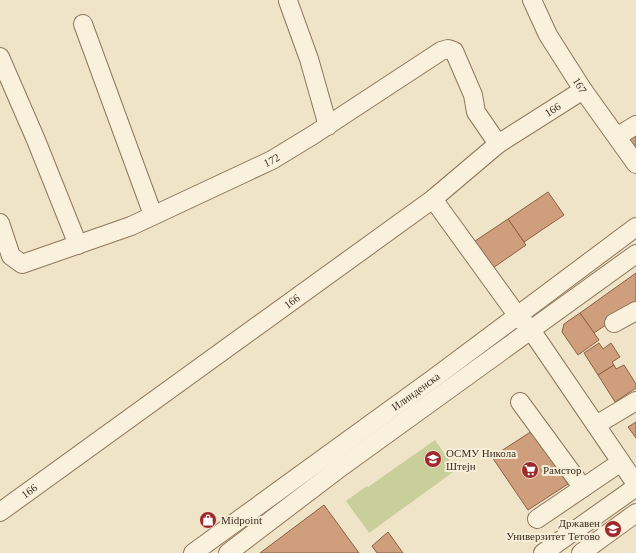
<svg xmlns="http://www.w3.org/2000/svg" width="636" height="553" font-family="Georgia,serif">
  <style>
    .green { fill: #c9cf9b }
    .building { fill: #cf9f7d; stroke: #8d5f41 }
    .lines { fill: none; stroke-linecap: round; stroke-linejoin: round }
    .minor-casing { stroke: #8d765c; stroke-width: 20 }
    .minor { stroke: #faf1dc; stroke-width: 18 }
    .labels { text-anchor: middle; stroke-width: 4; stroke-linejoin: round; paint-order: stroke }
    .street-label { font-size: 11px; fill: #3d2e20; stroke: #f7eed8 }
    .poi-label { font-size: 11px; fill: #3d2e20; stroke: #f7eed8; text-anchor: start }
  </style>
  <rect width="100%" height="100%" fill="#f0e4c8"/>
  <path class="green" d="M435 440 456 470 369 533 346 501 367 486 368 487Z"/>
  <g class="building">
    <path d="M636 131V153L626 139Z"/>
    <path d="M548 192 564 215 524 242 508 219Z"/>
    <path d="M508 219 526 245 490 270 472 243Z"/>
    <path d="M636 273V304L594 333 580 313Z"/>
    <path d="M580 313 599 340 578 355 562 332 564 324Z"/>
    <path d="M599 343 603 349 611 343 620 357 612 362 614 365 598 375 584 353Z"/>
    <path d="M614 365 616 369 624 365 636 384V388L615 402 598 375Z"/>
    <path d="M636 422V438L628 427Z"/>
    <path d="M532 431 568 484 528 510 492 457Z"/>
    <path d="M324 505 359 553H260Z"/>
    <path d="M388 532 403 553H377L372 546Z"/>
  </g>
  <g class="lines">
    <g class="minor-casing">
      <g id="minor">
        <path id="s1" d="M532 0 548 35 583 90 636 164"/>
        <path d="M288 1 309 59 328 126"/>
        <path d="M83 24 153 215"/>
        <path d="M0 57 36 140 78 245"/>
        <path d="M618 136 636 125"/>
        <path d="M433 199 517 315 531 330 636 484"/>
        <path id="s2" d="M0 223 11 256 22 264 131 226 272 160 313 135 441 51 448 49 454 51 473 95 476 112 498 144"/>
        <path d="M614 323 636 311"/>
        <path d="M520 402 583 488"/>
        <path d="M596 425 636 401"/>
        <path id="s3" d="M0 512 433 199 498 144 583 90"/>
        <path d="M537 519 621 462"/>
        <path id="s4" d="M193 553 434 378 636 227"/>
        <path d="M228 553 337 470 636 254"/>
        <path d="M543 553 636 487"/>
        <path d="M581 553 636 513"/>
      </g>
    </g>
    <use href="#minor" class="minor"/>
  </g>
  <defs>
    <g id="school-disc" transform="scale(0.9)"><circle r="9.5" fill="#9e2a2b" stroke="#f7eed8"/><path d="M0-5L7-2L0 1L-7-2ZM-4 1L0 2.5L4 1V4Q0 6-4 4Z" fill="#fff"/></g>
    <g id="supermarket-disc" transform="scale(0.9)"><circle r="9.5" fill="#9e2a2b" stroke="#f7eed8"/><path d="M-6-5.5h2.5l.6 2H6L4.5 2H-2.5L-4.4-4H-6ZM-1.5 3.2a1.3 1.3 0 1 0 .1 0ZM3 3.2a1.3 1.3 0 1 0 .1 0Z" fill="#fff"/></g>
    <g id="shop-disc" transform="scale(0.9)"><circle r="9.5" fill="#9e2a2b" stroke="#f7eed8"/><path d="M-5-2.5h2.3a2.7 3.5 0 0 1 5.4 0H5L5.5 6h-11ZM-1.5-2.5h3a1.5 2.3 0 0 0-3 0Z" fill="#fff"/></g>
    <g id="university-disc" transform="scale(0.9)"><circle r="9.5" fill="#9e2a2b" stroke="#f7eed8"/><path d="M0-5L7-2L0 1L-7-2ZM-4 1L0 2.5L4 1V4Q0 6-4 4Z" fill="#fff"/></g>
  </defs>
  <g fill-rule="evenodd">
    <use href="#school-disc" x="433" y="459"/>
    <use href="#supermarket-disc" x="530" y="470"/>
    <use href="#shop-disc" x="208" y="520"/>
    <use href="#university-disc" x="613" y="529"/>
  </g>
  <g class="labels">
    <g class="street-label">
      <text dy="4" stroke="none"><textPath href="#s1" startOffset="98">167</textPath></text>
      <text dy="4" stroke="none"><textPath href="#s3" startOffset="684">166</textPath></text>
      <text dy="4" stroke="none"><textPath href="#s2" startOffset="319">172</textPath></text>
      <text dy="4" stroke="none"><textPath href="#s3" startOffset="360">166</textPath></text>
      <text dy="4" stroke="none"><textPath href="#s4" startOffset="275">Илинденска</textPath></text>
      <text dy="4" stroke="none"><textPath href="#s3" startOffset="36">166</textPath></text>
    </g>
    <g class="poi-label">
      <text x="446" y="457">ОСМУ Никола<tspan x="446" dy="13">Штејн</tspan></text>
      <text x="543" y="474">Рамстор</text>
      <text x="221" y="524">Midpoint</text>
      <text x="600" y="527" text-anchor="end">Државен<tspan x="600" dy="13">Универзитет Тетово</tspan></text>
    </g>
  </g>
</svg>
